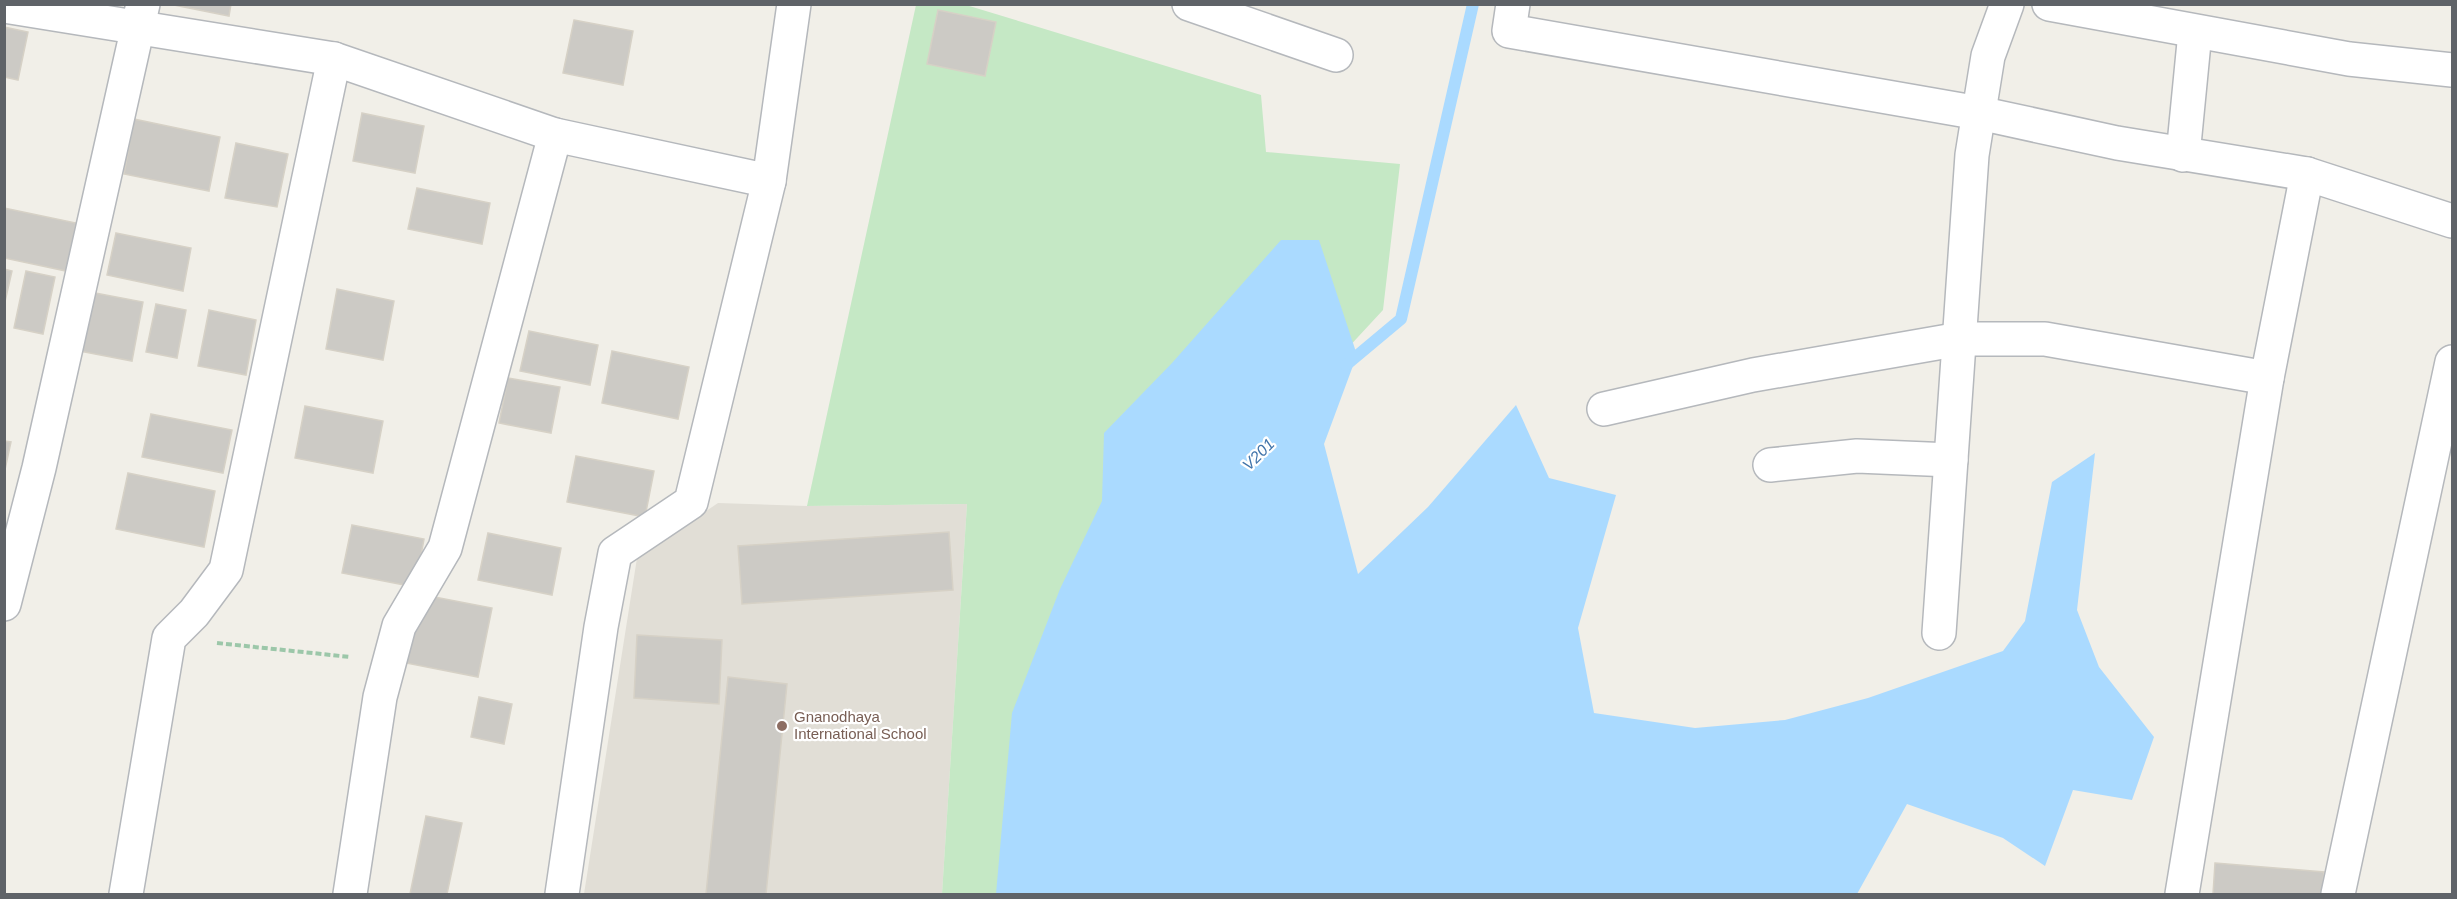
<svg xmlns="http://www.w3.org/2000/svg" width="2457" height="899" font-family="Helvetica,sans-serif">
  <style>
    .education { fill: #e1ded6 }
    .green { fill: #c5e8c5 }
    .water { fill: #aadaff }
    .lines { fill: none; stroke-linecap: round; stroke-linejoin: round }
    .stream { stroke: #aadaff; stroke-width: 12 }
    .building { fill: #cccac5; stroke: #d6d1c6; stroke-width: 1.5 }
    .minor-casing { stroke: #b5b8bc; stroke-width: 36 }
    .path { stroke: #9cc7a9; stroke-width: 4; stroke-dasharray: 6 3; stroke-linecap: butt }
    .minor { stroke: #fff; stroke-width: 33 }
    .education-dot { fill: #8d6e63; stroke: #fff; stroke-width: 2 }
    .labels { text-anchor: middle; stroke-width: 4.5; stroke-linejoin: round; paint-order: stroke }
    .education-label { font-size: 15px; fill: #785e54; stroke: #fff; text-anchor: start }
    .water-label { font-size: 16px; font-style: italic; fill: #4174aa; stroke: #fff }
  </style>
  <rect width="100%" height="100%" fill="#f1efe8"/>
  <path class="education" d="M718 503 807 506 967 504 942 894H584L637 558Z"/>
  <path class="green" d="M916 5H966L1261 95 1266 152 1400 164 1383 310 1066 652 1021 894H942L967 504 807 506Z"/>
  <path class="water" d="M1281 240H1319L1357 355 1324 444 1358 574 1428 507 1516 405 1549 478 1616 495 1578 628 1594 713 1695 728 1785 720 1868 698 2003 651 2025 621 2052 482 2095 453 2077 610 2099 667 2154 737 2132 800 2073 790 2045 866 2003 838 1907 804 1857 894H996L1012 713 1060 589 1102 501 1104 433 1172 363Z"/>
  <g class="lines">
    <path class="stream" d="M1346 365 1401 319 1473 4"/>
  </g>
  <g class="building">
    <path d="M169 4H231L229 16Z"/>
    <path d="M938 10 996 22 985 76 927 64Z"/>
    <path d="M574 20 633 31 623 85 563 73Z"/>
    <path d="M4 27 28 32 18 80 4 77Z"/>
    <path d="M362 113 424 126 415 173 353 161Z"/>
    <path d="M134 119 220 137 209 191 124 174Z"/>
    <path d="M236 143 288 154 277 207 225 198Z"/>
    <path d="M417 188 490 203 482 244 408 229Z"/>
    <path d="M4 208 76 223 66 271 4 258Z"/>
    <path d="M116 233 191 248 183 291 107 275Z"/>
    <path d="M4 269 12 271 4 306Z"/>
    <path d="M26 271 55 277 43 334 14 328Z"/>
    <path d="M337 289 394 301 383 360 326 349Z"/>
    <path d="M90 292 143 302 132 361 79 351Z"/>
    <path d="M156 304 186 310 177 358 146 352Z"/>
    <path d="M209 310 256 320 246 375 198 366Z"/>
    <path d="M529 331 598 345 590 385 520 371Z"/>
    <path d="M612 351 689 367 678 419 602 403Z"/>
    <path d="M508 378 560 387 551 433 499 423Z"/>
    <path d="M305 406 383 421 373 473 295 458Z"/>
    <path d="M151 414 232 430 223 473 142 457Z"/>
    <path d="M4 441 11 442 4 474Z"/>
    <path d="M576 456 654 471 645 517 567 502Z"/>
    <path d="M128 473 215 491 204 547 116 529Z"/>
    <path d="M352 525 424 539 415 587 342 573Z"/>
    <path d="M949 532 953 590 742 604 738 546Z"/>
    <path d="M488 533 561 548 552 595 478 580Z"/>
    <path d="M419 594 492 608 478 677 406 663Z"/>
    <path d="M637 635 722 640 719 704 634 698Z"/>
    <path d="M728 677 787 684 766 894H706Z"/>
    <path d="M479 697 512 704 504 744 471 737Z"/>
    <path d="M426 816 462 823 447 894H410Z"/>
    <path d="M2215 863 2324 872 2322 894H2213Z"/>
  </g>
  <g class="lines">
    <g class="minor-casing">
      <g id="minor">
        <path d="M1189 4 1336 55"/>
        <path d="M1513 4 1509 31 1979 113 2117 143 2307 174 2452 221"/>
        <path d="M2049 4 2349 59 2452 70"/>
        <path d="M4 6 334 59 555 135 769 181"/>
        <path d="M2183 155 2195 32"/>
        <path d="M1604 409 1753 375 1960 339H2045L2267 378"/>
        <path d="M1770 465 1857 456 1951 460"/>
        <path d="M4 604 39 468 143 4"/>
        <path d="M1939 633 1972 155 1988 56 2007 4"/>
        <path d="M126 894 169 638 194 613 226 570 334 59"/>
        <path d="M350 894 380 697 399 626 445 548 555 135"/>
        <path d="M562 894 601 627 615 553 691 502 769 181 794 4"/>
        <path d="M2182 894 2267 378 2307 174"/>
        <path d="M2338 894 2452 362"/>
      </g>
    </g>
    <path class="path" d="M217 643 350 657"/>
    <use href="#minor" class="minor"/>
  </g>
  <circle class="education-dot" cx="782" cy="726" r="6"/>
  <g class="labels">
    <g class="education-label">
      <text x="794" y="722">Gnanodhaya<tspan x="794" dy="17">International School</tspan></text>
    </g>
    <g class="water-label">
      <text transform="translate(1258 454) rotate(-45)" y="6">V201</text>
    </g>
  </g>
  <rect width="2457" height="899" fill="none" stroke="#5f6368" stroke-width="12"/>
</svg>
